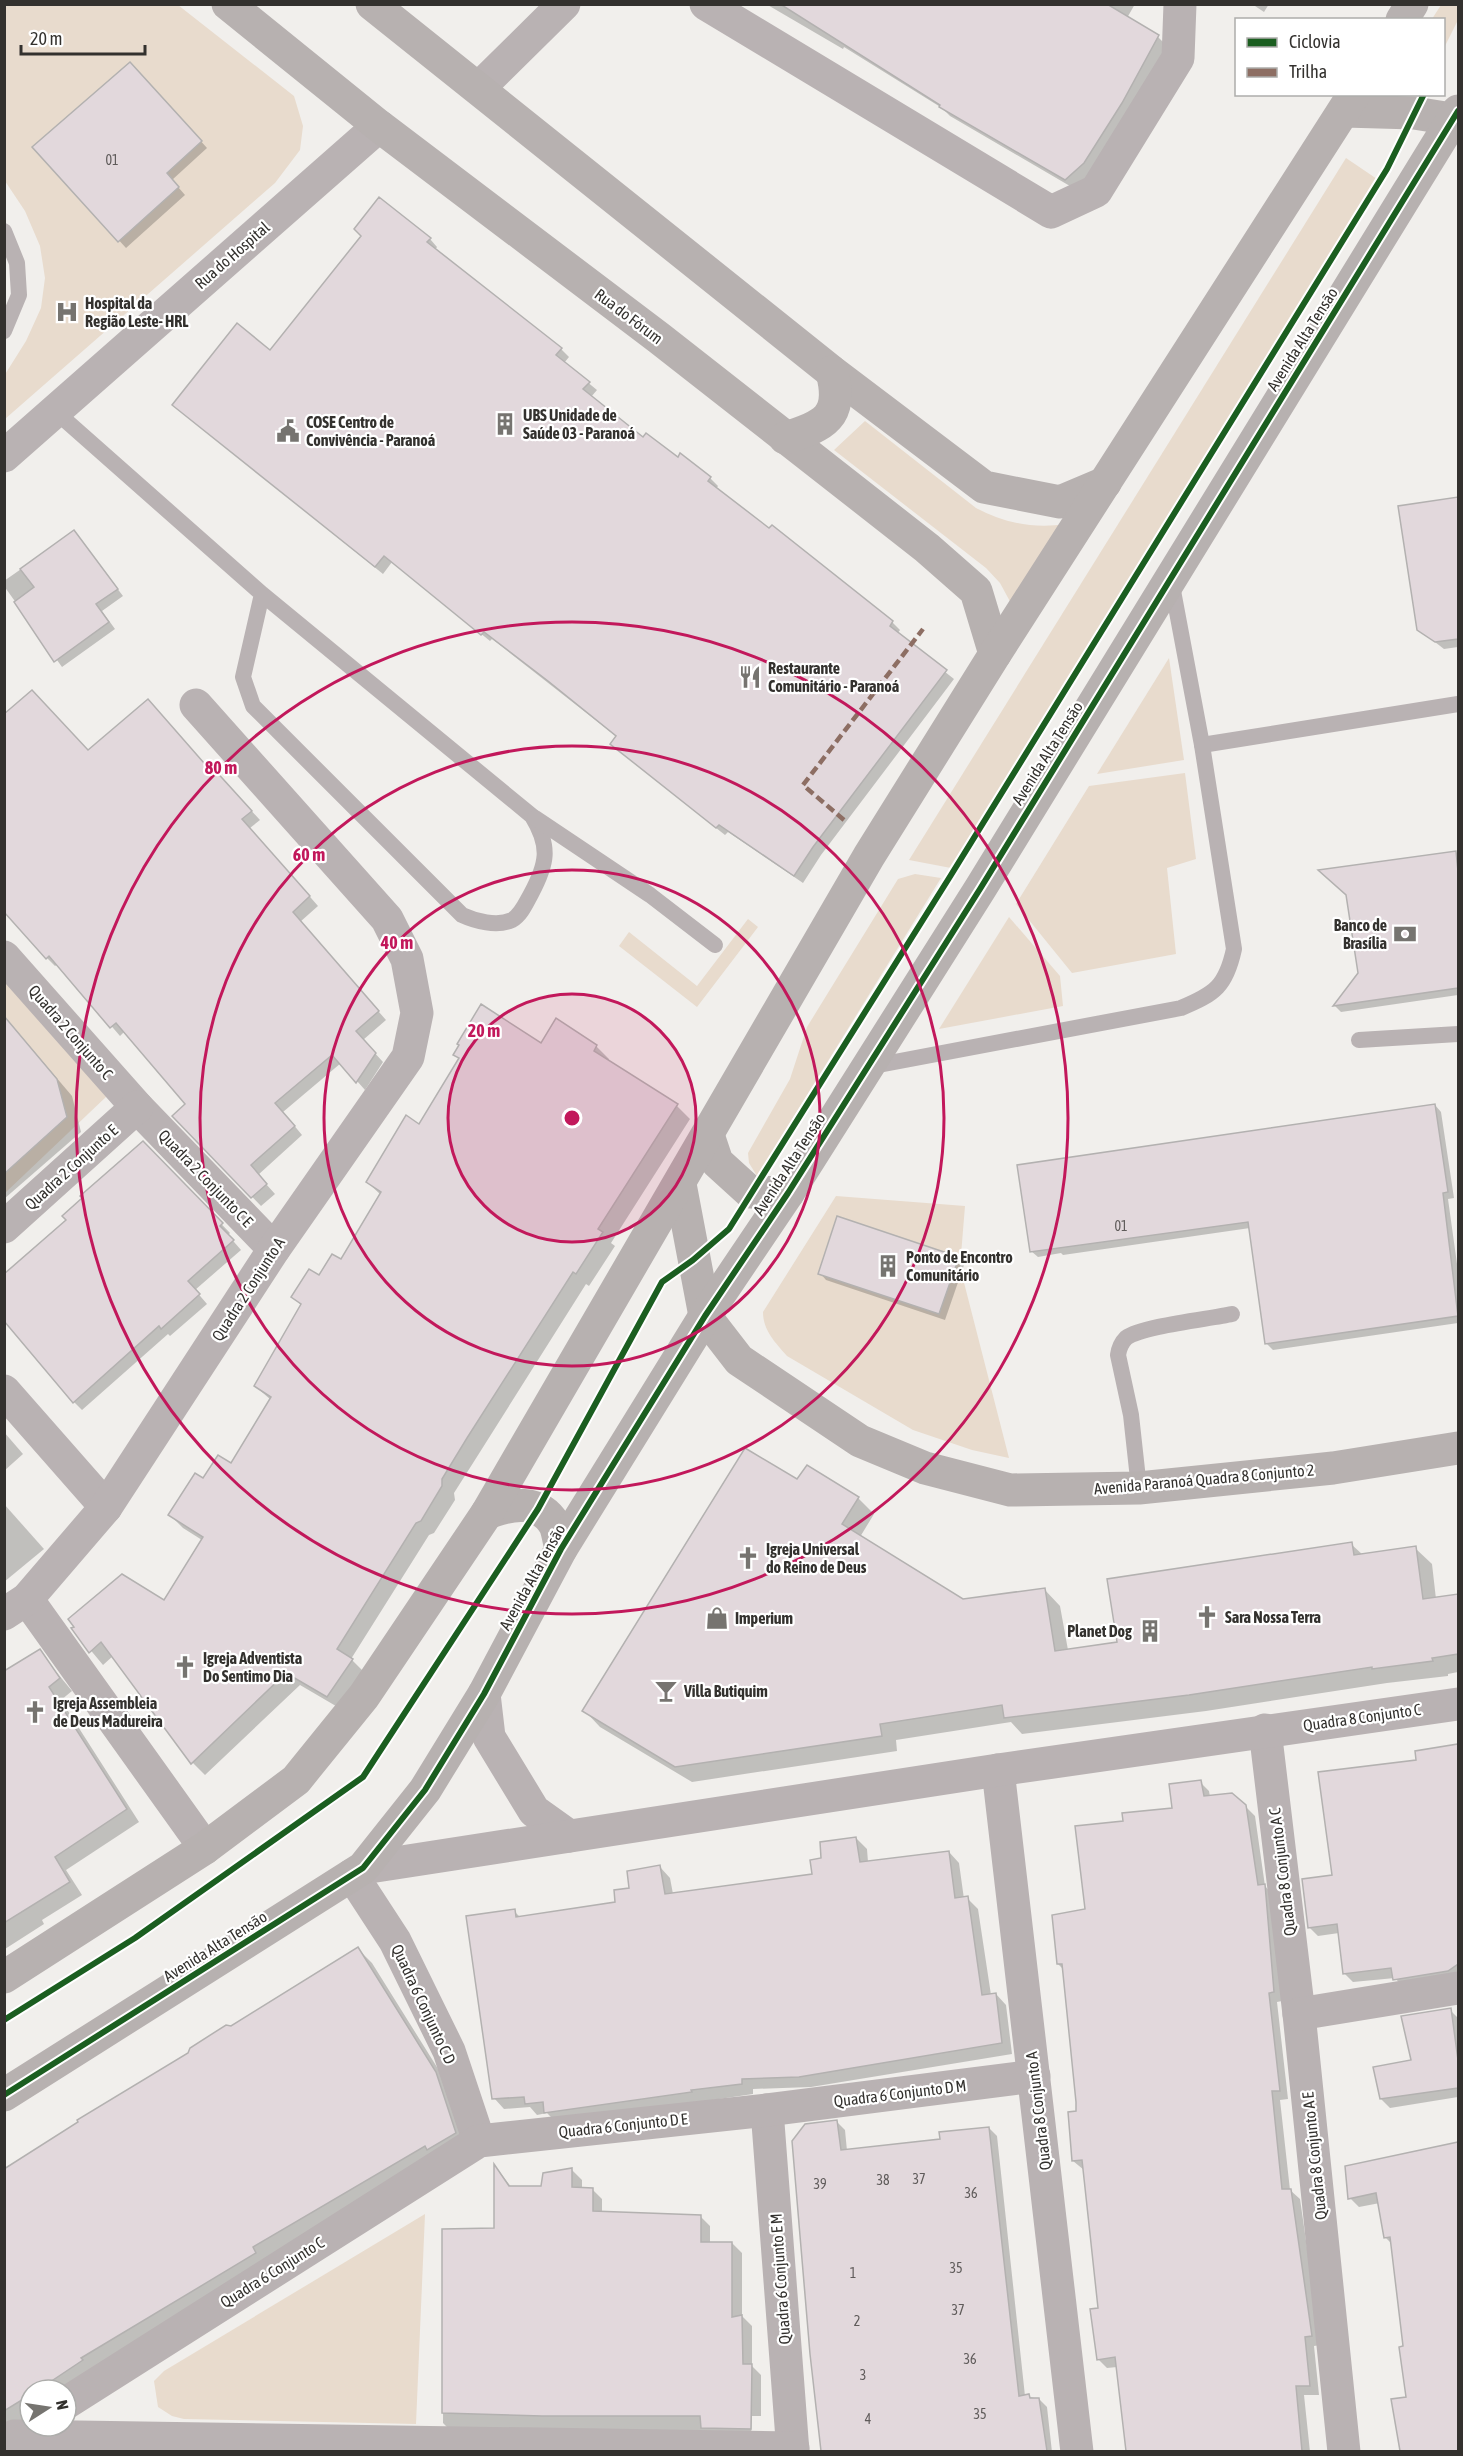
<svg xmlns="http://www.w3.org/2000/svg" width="1463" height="2456" font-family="'Asap Condensed',sans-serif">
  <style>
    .green { fill: #e8dbcd }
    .shadow { fill: #0003 }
    .building { fill: #e2d8dc; stroke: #b3b1b0; stroke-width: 1.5 }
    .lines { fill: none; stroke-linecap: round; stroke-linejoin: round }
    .lane { stroke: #b9b2b3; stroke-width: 16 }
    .street { stroke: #b9b2b3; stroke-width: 33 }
    .secondary { stroke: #b7b1b0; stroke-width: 33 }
    .quiet { stroke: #8d6e63; stroke-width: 4.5; stroke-dasharray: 9 4.5; stroke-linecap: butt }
    .cycleway-casing { stroke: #fff; stroke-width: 10 }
    .cycleway { stroke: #1b5e20; stroke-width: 6 }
    .ring { fill: none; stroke: #c2185b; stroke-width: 3 }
    .labels { text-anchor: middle; stroke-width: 4.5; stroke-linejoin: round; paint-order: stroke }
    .number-label { font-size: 14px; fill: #5f5b5a }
    .street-label { font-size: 16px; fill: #33312e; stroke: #fff }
    .poi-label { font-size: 16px; font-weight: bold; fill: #33312e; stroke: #fff; text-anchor: start }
    .centre { fill: #c2185b; stroke: #fff; stroke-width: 3 }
    .ring-label { font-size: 18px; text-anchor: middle; font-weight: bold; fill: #c2185b; stroke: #fff; stroke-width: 4.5; stroke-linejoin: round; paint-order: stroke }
  </style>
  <rect width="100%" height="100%" fill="#f1efec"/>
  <g class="green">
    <path d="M5 5H178L294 96 303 126 300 150 275 183 5 419 4 376 26 341 41 308 45 278 40 246 25 211 5 181Z"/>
    <path d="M1441 5H1458V20L1444 48V20L1432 19Z"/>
    <path d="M1346 158 1377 179 951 868 909 860Z"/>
    <path d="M865 421 976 508C1004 523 1034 529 1066 524L1013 607 1000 583 986 568 834 450Z"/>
    <path d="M1169 658 1184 760 1097 774Z"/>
    <path d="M1185 773 1196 859 1167 868 1176 954 1072 973 1016 904 1089 786Z"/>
    <path d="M915 874 941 878 757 1176 749 1163 748 1153 790 1079 807 1027 898 879Z"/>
    <path d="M1009 917 1060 976 1063 1006 939 1029Z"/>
    <path d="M748 919 758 927 697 1007 619 946 629 932 697 986Z"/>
    <path d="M4 979 108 1095 5 1193H4Z"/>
    <path d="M836 1196 965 1206 960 1267 1009 1458 972 1450 913 1430 787 1356C776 1343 763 1331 763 1312Z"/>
    <path d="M425 2214 416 2424 184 2419 172 2416 158 2407 154 2381 164 2371Z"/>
  </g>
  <g class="shadow">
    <path d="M766 4H1135L1127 18 1158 37 1167 46 1094 172 1075 189 950 116 942 108 844 47 843 49Z"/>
    <path d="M1252 4H1269L1264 12Z"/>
    <path d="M137 70 207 148 172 180 185 195 126 248 34 147Z"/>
    <path d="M379 199 430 239 437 247 435 250 561 349 569 357 564 363 597 390 591 397 643 440 678 459 681 455 710 478 718 486 716 489 892 622 900 630 897 634 954 679 821 855 803 883 728 832 725 835 620 752 612 744 617 737 492 639 490 641 392 562 383 574 182 412 271 352 363 236Z"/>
    <path d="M1458 498V647L1444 649 1418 629 1399 507Z"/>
    <path d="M74 532 123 596 102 611 115 629 62 667 4 586V581Z"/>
    <path d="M88 752 212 773 222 779 260 820 250 828 318 906 300 922 386 1020 363 1040 383 1062 365 1090 341 1063 283 1112 302 1135 258 1175 275 1194 261 1206 174 1116 187 1105 125 1031 120 1036 58 964 55 966 47 958Z"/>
    <path d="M1455 853 1458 856V995L1341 1012 1335 1006Z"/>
    <path d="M4 1016 72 1096 81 1132 4 1199Z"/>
    <path d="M541 1045 596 1046 609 1059 608 1061 677 1106 690 1119 611 1243 615 1246 589 1286 586 1284 480 1452 454 1493 455 1500 434 1533 429 1535 351 1659 365 1673 341 1709 300 1685 205 1775 193 1763 113 1656 103 1665 73 1629 165 1602 202 1540 183 1528 170 1515 203 1480 232 1465 271 1400 255 1386 302 1306 293 1297 341 1261 381 1195 367 1182 420 1126Z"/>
    <path d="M1435 1105 1441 1112 1454 1198 1448 1199 1458 1271V1323L1273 1350 1266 1343 1250 1228 1063 1255 1061 1253 1038 1257 1031 1251Z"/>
    <path d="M143 1143 230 1233 228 1235 241 1250 195 1290 207 1304 170 1336 168 1334 82 1410 74 1402 68 1220 84 1198Z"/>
    <path d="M958 1258 964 1265 945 1320 826 1280 820 1273Z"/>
    <path d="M4 1432 23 1454 4 1471Z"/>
    <path d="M798 1481 858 1498 874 1514 860 1537 962 1601 1044 1589 1060 1606 1068 1650 1119 1644 1351 1544 1363 1555 1415 1548 1432 1564 1436 1599 1458 1596V1672L1448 1674V1676L1387 1683 1206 1711 1022 1734 1011 1722 896 1740 897 1751 692 1782 600 1727 584 1710Z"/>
    <path d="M4 1504 44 1549 4 1582Z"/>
    <path d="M39 1651 72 1691 61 1700 139 1822 66 1870 82 1895 42 1920 44 1924 5 1949 4 1673Z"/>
    <path d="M1458 1744V1979L1404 1988 1395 1978 1353 1982 1344 1973 1339 1933 1318 1936 1309 1927 1333 1876 1418 1761 1417 1752Z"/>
    <path d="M1200 1782 1209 1791 1210 1797 1245 1806 1255 1816 1265 1886 1273 1895 1282 2001 1277 2002 1288 2099 1280 2100 1290 2190 1300 2199 1321 2345 1314 2346 1319 2395H1304L1310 2452H1127L1117 2367 1107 2368 1098 2359 1100 2310 1084 2170 1073 2161 1078 2112 1064 1970 1058 1964 1087 1911 1125 1822 1174 1810Z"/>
    <path d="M856 1838 867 1849 868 1862 949 1852 959 1863 964 1899 967 1898 978 1909 991 1995 996 1994 1006 2005 1012 2054 811 2087 753 2089V2094L557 2123 547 2113 537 2115 530 2107 504 2109 494 2098 514 1911 521 1918 617 1903 660 1867 670 1878 673 1894 813 1876 823 1859Z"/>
    <path d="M358 1949 372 1963 450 2088 470 2147 66 2390H30V2419L4 2437V2172Z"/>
    <path d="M1450 2010 1458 2018V2097L1390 2108 1381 2099Z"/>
    <path d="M837 2122 845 2130 847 2151 941 2140 989 2128 997 2136 1025 2396 1039 2399 1047 2407 1052 2452H823L811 2354Z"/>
    <path d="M1458 2144V2452H1400L1393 2400 1408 2398 1405 2347 1392 2244 1385 2237 1380 2203 1359 2207 1350 2198 1347 2168Z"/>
    <path d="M496 2167 512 2188H542L572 2170 582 2180V2189H592L602 2199V2213L700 2216 710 2226V2244L732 2243 742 2253V2316L752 2326V2366L761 2375V2416H752L751 2438 453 2433 443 2423 444 2231 496 2229Z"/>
  </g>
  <g class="building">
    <path d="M780 4H1107L1159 35 1122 103 1084 163 1065 180 939 107 940 105Z"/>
    <path d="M130 62 202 141 167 173 179 187 118 242 32 147Z"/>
    <path d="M379 197 431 238 427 242 562 348 556 355 590 382 583 389 643 437 646 433 678 457 680 453 711 477 708 481 769 528 772 525 893 621 890 626 947 670 813 847 794 876 719 825 716 828 610 744 616 736 548 681 484 632 481 635 384 556 375 567 172 405 237 323 270 350 361 236 354 229Z"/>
    <path d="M1458 497V639L1435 642 1417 630 1398 506Z"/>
    <path d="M74 530 118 589 96 604 109 622 54 662 14 602 34 587 20 569Z"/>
    <path d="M32 690 88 750 148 699 211 771 213 768 252 811 242 819 310 896 293 912 379 1011 356 1031 376 1053 356 1083 332 1055 275 1103 295 1126 251 1165 267 1184 251 1198 172 1116 185 1104 116 1023 110 1028 49 956 46 959 4 912V714Z"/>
    <path d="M1456 851 1458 871V988L1333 1006 1358 973 1346 895 1318 870Z"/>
    <path d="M481 1004 541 1043 556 1018 597 1045 594 1051 678 1104 598 1229 603 1232 576 1274 573 1272 467 1438 442 1479V1486L421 1521 416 1523 337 1649 353 1659 327 1697 286 1673 191 1764 101 1642 89 1653 71 1628 74 1627 68 1619 122 1574 164 1600 203 1537 168 1515 195 1473 203 1478 218 1455 231 1463 271 1397 254 1386 301 1304 291 1297 309 1269 319 1275 332 1254 341 1259 381 1192 366 1182 406 1115 419 1124 459 1058 453 1055 459 1045 457 1044Z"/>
    <path d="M4 1016 57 1079 67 1117 4 1174Z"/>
    <path d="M1435 1104 1448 1192 1443 1193 1458 1316 1265 1344 1248 1222 1030 1252 1017 1165Z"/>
    <path d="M143 1141 223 1223 220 1226 234 1240 188 1281 200 1294 161 1329 159 1326 73 1403 4 1321V1274L66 1220 62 1216 82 1198 80 1196Z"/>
    <path d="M837 1216 959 1257 939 1314 818 1274Z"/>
    <path d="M745 1448 797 1479 807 1465 859 1497 842 1524 963 1599 1045 1588 1055 1651 1117 1642 1107 1579 1352 1542 1354 1555 1416 1546 1423 1599 1458 1594V1654L1432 1658 1433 1661 1372 1669V1667L1189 1695 1004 1718 1002 1705 880 1724 882 1736 675 1767 582 1711Z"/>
    <path d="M40 1649 60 1678 49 1687 127 1809 55 1857 70 1882 4 1923V1671Z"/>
    <path d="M1458 1744V1964L1448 1971 1393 1980 1391 1968 1343 1974 1337 1924 1308 1928 1302 1879 1332 1875 1318 1772 1416 1760 1415 1751Z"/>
    <path d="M1201 1780 1204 1796 1232 1793 1246 1805 1258 1885 1265 1884 1274 1992 1269 1993 1280 2091H1272L1282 2189H1291L1312 2336 1305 2337 1310 2386H1296L1302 2451H1126L1115 2357 1097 2360 1090 2309 1098 2308 1082 2160 1072 2161 1068 2112 1076 2111V2102L1062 1964H1057L1052 1915 1085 1909 1075 1826 1123 1821 1122 1813 1172 1808 1169 1784Z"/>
    <path d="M856 1837 860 1862 949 1851 955 1898 968 1896 982 1995 996 1993 1002 2043 799 2077 742 2079V2084L691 2090 692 2092 544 2113 543 2102 525 2104 524 2097 492 2099 466 1916 515 1909 516 1917 615 1902 614 1890 629 1888 627 1871 660 1865 665 1894 812 1874 810 1860 821 1858 820 1842Z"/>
    <path d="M358 1947 436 2072 456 2133 427 2150 425 2146 253 2247 256 2253 81 2358 83 2360 38 2390H30V2395L4 2411V2169L78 2122 77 2120 188 2053 190 2048 226 2025 231 2026Z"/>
    <path d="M1451 2008 1458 2060V2088L1380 2099 1373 2067 1411 2060 1401 2016Z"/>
    <path d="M837 2120 841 2150 940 2139 939 2132 989 2127 1019 2396 1029 2394 1030 2398H1039L1047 2451H821L810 2354 792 2141 805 2124Z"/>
    <path d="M1458 2142V2451H1400L1391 2399 1406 2397 1399 2347 1403 2346 1390 2237 1384 2238 1376 2193 1348 2199 1345 2166Z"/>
    <path d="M494 2164 509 2186H541L543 2173 572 2168V2187L593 2188V2211L701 2215V2242H732V2317L742 2315 743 2364H752L751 2429 701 2428 700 2416H542L442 2413V2229L494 2228Z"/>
  </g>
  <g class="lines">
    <g class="lane">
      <path d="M4 231 17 263 19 295 4 331"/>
      <path d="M55 411 262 594 532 816C551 847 547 864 531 894 526 903 521 915 512 920 497 927 475 921 462 915L253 706 243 677 262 594"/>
      <path d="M1202 745 1458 704"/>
      <path d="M535 818 650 895 715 945"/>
      <path d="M1359 1040 1458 1034"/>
      <path d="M868 1067 1181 1008C1215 994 1226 986 1234 949L1202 745 1171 580"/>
      <path d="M1139 1488 1131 1415 1118 1355C1119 1348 1121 1343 1126 1338 1142 1326 1210 1319 1232 1314"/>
    </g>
    <g class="street">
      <path d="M706 4 1051 212 1096 191 1178 58 1180 4"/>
      <path d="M479 88 564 4"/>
      <path d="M4 456 379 126"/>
      <path d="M4 957 137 1107 274 1249"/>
      <path d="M4 1227 137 1107"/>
      <path d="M4 1391 106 1507"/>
      <path d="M27 1599 205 1848"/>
      <path d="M4 1614 27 1599 106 1507 274 1249 408 1057 417 1013 407 959 387 919 196 705"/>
      <path d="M484 1694 489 1737 534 1811 569 1836"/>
      <path d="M1265 1730 1299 2014 1344 2452"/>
      <path d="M998 1770 1077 2452"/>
      <path d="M363 1868 998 1770 1458 1704"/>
      <path d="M352 1875 395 1941 449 2051 479 2141"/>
      <path d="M1299 2014 1458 1988"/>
      <path d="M767 2110 793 2452"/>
      <path d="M66 2403 479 2141 767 2110 1034 2076"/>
      <path d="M14 2436 793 2448"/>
    </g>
    <g class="secondary">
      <path d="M228 4 379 126 659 338 927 548 976 591 995 654"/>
      <path d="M372 4 832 372 984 487 1060 502 1105 483"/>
      <path d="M1402 20 1412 4"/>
      <path d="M1344 111 1414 113 1458 120"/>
      <path d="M785 438C824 426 844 417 832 372"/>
      <path d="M708 1135 717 1162 750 1192 788 1193"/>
      <path d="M680 1184 705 1316 739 1360 860 1441 925 1468 1010 1490 1139 1488 1333 1468 1458 1448"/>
      <path d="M487 1513C511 1504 539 1498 555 1525 558 1532 559 1542 561 1549"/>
      <path d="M4 1977 205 1848 296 1780 364 1696 487 1513 869 856 995 654 1354 94"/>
      <path d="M4 2095 363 1868 425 1790 484 1694 561 1549 705 1316 788 1193 980 889 1458 111"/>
    </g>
    <path class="quiet" d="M844 820 803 785 923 629"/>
    <g class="cycleway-casing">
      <g id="cycleway">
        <path d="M4 2020 135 1938 363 1777 538 1509 662 1282 693 1260 729 1229 951 875 1387 169 1424 94"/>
        <path d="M4 2095 363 1868 425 1790 484 1694 561 1549 705 1316 788 1193 980 889 1458 111"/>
      </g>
    </g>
    <use href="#cycleway" class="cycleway"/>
  </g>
  <circle cx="572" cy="1118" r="124" fill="#c2185b" fill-opacity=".12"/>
  <g class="ring">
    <circle cx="572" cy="1118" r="124"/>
    <circle cx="572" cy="1118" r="248"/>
    <circle cx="572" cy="1118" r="372"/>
    <circle cx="572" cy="1118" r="496"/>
  </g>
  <defs>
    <g id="hospital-bare" transform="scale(1.8)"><path d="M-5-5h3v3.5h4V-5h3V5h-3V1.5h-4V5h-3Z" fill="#767470" stroke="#fff" stroke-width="2.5" paint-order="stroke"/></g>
    <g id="building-bare" transform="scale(1.8)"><path d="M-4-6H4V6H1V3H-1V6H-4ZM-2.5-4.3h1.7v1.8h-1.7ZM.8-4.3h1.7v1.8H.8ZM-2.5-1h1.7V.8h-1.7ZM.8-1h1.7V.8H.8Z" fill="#767470" stroke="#fff" stroke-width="2.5" paint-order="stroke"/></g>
    <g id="civic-bare" transform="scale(1.8)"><path d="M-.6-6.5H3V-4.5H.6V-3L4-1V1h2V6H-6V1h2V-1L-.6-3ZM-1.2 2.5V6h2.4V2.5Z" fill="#767470" stroke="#fff" stroke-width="2.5" paint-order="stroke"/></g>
    <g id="restaurant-bare" transform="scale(1.8)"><path d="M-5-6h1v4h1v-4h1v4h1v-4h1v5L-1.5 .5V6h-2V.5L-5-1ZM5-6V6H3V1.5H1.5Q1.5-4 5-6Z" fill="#767470" stroke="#fff" stroke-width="2.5" paint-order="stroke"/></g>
    <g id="bank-bare" transform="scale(1.8)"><path d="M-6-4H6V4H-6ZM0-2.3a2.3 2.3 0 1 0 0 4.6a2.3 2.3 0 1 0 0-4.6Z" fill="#767470" stroke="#fff" stroke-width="2.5" paint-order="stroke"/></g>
    <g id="church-bare" transform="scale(1.8)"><path d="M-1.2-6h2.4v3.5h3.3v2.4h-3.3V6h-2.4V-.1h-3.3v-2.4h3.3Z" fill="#767470" stroke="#fff" stroke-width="2.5" paint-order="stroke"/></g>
    <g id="shop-bare" transform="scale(1.8)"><path d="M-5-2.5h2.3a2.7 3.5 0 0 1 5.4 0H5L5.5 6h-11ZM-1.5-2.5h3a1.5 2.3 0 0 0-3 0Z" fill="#767470" stroke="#fff" stroke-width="2.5" paint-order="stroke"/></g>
    <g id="bar-bare" transform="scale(1.8)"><path d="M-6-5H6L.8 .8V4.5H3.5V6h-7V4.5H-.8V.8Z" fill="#767470" stroke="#fff" stroke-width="2.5" paint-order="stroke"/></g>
  </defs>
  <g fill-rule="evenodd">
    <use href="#hospital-bare" x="67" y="312"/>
    <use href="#building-bare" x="505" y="424"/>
    <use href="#civic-bare" x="288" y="431"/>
    <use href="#restaurant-bare" x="750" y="677"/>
    <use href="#bank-bare" x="1405" y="934"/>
    <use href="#building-bare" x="888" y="1266"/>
    <use href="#church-bare" x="748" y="1558"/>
    <use href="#church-bare" x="1207" y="1617"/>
    <use href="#shop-bare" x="717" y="1618"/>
    <use href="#building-bare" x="1150" y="1631"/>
    <use href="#church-bare" x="185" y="1667"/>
    <use href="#bar-bare" x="666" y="1691"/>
    <use href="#church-bare" x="35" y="1712"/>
  </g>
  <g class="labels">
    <g class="number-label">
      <text x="112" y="165">01</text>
      <text x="1121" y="1231">01</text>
      <text x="919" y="2184">37</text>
      <text x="883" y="2185">38</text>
      <text x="820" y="2189">39</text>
      <text x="971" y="2198">36</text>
      <text x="956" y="2273">35</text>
      <text x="853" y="2278">1</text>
      <text x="958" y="2315">37</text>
      <text x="857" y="2326">2</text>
      <text x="970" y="2364">36</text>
      <text x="863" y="2380">3</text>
      <text x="980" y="2419">35</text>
      <text x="868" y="2424">4</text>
    </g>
    <g class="street-label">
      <text transform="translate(232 255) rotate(-41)" y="6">Rua do Hospital</text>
      <text transform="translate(629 316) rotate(37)" y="6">Rua do Fórum</text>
      <text transform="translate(1302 339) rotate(-58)" y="6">Avenida Alta Tensão</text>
      <text transform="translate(1047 753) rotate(-58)" y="6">Avenida Alta Tensão</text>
      <text transform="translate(71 1032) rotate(49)" y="6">Quadra 2 Conjunto C</text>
      <text transform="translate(789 1164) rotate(-57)" y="6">Avenida Alta Tensão</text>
      <text transform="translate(71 1167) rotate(-42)" y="6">Quadra 2 Conjunto E</text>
      <text transform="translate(206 1178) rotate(46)" y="6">Quadra 2 Conjunto C E</text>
      <text transform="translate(248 1289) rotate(-57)" y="6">Quadra 2 Conjunto A</text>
      <text transform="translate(1204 1479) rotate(-5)" y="6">Avenida Paranoá Quadra 8 Conjunto 2</text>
      <text transform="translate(532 1577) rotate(-61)" y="6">Avenida Alta Tensão</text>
      <text transform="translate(1362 1717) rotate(-8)" y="6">Quadra 8 Conjunto C</text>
      <text transform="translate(1282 1872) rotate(-97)" y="6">Quadra 8 Conjunto A C</text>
      <text transform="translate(215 1946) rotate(-32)" y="6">Avenida Alta Tensão</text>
      <text transform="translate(424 2004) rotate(65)" y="6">Quadra 6 Conjunto C D</text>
      <text transform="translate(900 2093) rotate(-7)" y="6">Quadra 6 Conjunto D M</text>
      <text transform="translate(1038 2111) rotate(-97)" y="6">Quadra 8 Conjunto A</text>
      <text transform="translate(623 2125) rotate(-6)" y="6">Quadra 6 Conjunto D E</text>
      <text transform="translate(1314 2156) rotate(-96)" y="6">Quadra 8 Conjunto A E</text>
      <text transform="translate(272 2272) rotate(-32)" y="6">Quadra 6 Conjunto C</text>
      <text transform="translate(780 2279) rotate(-94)" y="6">Quadra 6 Conjunto E M</text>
    </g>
    <g class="poi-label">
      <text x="85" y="309">Hospital da<tspan x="85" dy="18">Região Leste- HRL</tspan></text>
      <text x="523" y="421">UBS Unidade de<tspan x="523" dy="18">Saúde 03 - Paranoá</tspan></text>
      <text x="306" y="428">COSE Centro de<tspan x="306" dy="18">Convivência - Paranoá</tspan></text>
      <text x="768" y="674">Restaurante<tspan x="768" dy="18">Comunitário - Paranoá</tspan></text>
      <text x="1387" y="931" text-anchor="end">Banco de<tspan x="1387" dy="18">Brasília</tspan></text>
      <text x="906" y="1263">Ponto de Encontro<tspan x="906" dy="18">Comunitário</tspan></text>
      <text x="766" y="1555">Igreja Universal<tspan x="766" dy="18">do Reino de Deus</tspan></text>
      <text x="1225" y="1623">Sara Nossa Terra</text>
      <text x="735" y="1624">Imperium</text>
      <text x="1132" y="1637" text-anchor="end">Planet Dog</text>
      <text x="203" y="1664">Igreja Adventista<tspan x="203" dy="18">Do Sentimo Dia</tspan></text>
      <text x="684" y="1697">Villa Butiquim</text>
      <text x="53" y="1709">Igreja Assembleia<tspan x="53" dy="18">de Deus Madureira</tspan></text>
    </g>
  </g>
  <circle cx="572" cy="1118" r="9" class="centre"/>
  <g class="ring-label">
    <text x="221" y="774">80 m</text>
    <text x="309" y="861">60 m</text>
    <text x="397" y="949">40 m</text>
    <text x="484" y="1037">20 m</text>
  </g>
  <rect width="1463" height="2456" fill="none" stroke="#33312e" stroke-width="12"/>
  <rect x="1235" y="18" width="210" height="78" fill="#ffffff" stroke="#adadab" stroke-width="1.5"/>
  <rect x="1247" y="38" width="30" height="9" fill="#1b5e20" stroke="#adadab" stroke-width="1.5"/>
  <text x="1289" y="48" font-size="18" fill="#33312e">Ciclovia</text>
  <rect x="1247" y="68" width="30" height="9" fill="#8d6e63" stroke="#adadab" stroke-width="1.5"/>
  <text x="1289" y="78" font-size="18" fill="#33312e">Trilha</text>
  <g transform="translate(48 2408) rotate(78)"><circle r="28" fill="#ffffff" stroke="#adadab" stroke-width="1.5"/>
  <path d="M0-4.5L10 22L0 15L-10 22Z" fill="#767470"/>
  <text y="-9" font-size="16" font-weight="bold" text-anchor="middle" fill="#33312e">N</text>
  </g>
  <path d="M21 45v9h124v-9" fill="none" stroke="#33312e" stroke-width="3"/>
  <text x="30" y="45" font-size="18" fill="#33312e" stroke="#ffffff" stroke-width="4.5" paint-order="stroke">20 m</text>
</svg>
